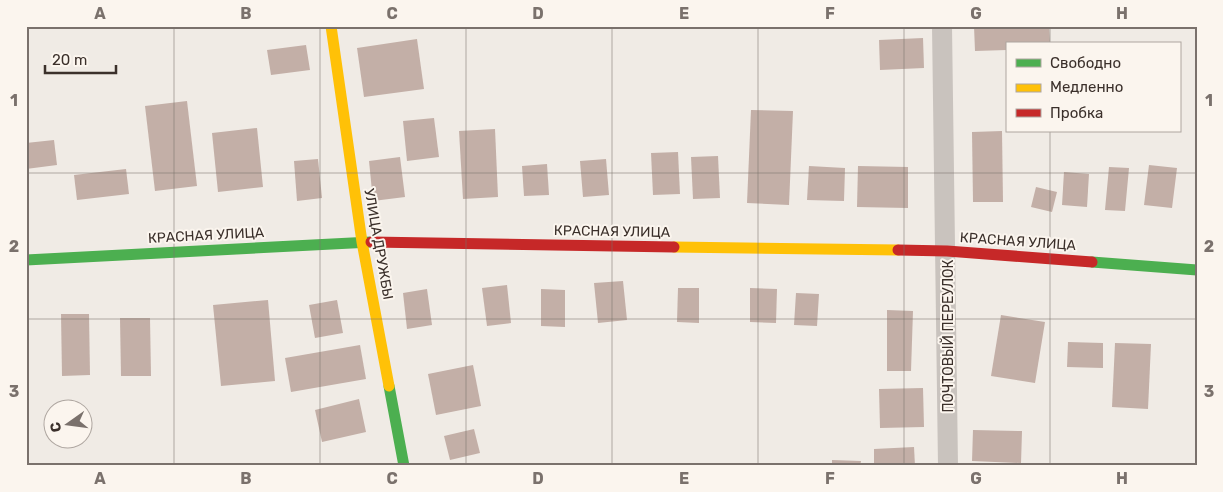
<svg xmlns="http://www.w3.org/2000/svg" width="1223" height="492" font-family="Rubik,sans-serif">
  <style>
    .building { fill: #c3afa7 }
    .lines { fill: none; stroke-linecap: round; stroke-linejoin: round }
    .street { stroke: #c9c3be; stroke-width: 20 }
    .fast { stroke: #4caf50; stroke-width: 11 }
    .slow { stroke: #ffc107; stroke-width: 11 }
    .jam { stroke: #c62828; stroke-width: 11 }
    .grid { fill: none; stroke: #7a716c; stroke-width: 1; stroke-opacity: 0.55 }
    .labels { text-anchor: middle; stroke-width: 4; stroke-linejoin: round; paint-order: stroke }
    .street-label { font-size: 14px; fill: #3b302b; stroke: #fbf5ee }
    .neatline { fill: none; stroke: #7a716c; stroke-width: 2 }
    .grid-label { font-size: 16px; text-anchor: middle; font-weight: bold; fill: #7a716c }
  </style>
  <rect width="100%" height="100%" fill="#f0ebe5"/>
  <g class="building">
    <path d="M974 26H1049L1050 44H1007V50L975 51Z"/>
    <path d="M923 38 924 68 880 70 879 40Z"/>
    <path d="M417 39 424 89 364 97 357 48Z"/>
    <path d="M306 45 310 70 271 75 267 50Z"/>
    <path d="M187 101 197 186 155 191 145 106Z"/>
    <path d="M751 110 793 111 789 205 747 203Z"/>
    <path d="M434 118 439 157 407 161 403 121Z"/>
    <path d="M257 128 263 187 218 192 212 133Z"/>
    <path d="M495 129 498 197 463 199 459 131Z"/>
    <path d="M1002 131 1003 202H973L972 132Z"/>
    <path d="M54 140 57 165 26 169V143Z"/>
    <path d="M678 152 680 194 653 195 651 153Z"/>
    <path d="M718 156 720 198 693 199 691 157Z"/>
    <path d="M400 157 405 197 373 201 369 161Z"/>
    <path d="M318 159 322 198 297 201 294 161Z"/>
    <path d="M606 159 609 195 583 197 580 161Z"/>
    <path d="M547 164 549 195 524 196 522 166Z"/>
    <path d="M1149 165 1177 168 1172 208 1144 205Z"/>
    <path d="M809 166 845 168 844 201 807 200Z"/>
    <path d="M858 166 908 167V208L857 207Z"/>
    <path d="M1109 167 1129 168 1125 211 1105 210Z"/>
    <path d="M126 169 129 194 77 200 74 175Z"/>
    <path d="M1064 172 1089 174 1087 207 1062 205Z"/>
    <path d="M1036 187 1057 192 1052 212 1031 207Z"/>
    <path d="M623 281 627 320 598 323 594 283Z"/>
    <path d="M507 285 511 323 487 326 482 288Z"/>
    <path d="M678 288H699V323L677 322Z"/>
    <path d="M750 288 777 289 776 323 750 322Z"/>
    <path d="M427 289 432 325 407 329 403 293Z"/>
    <path d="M541 289 565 290V327L541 326Z"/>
    <path d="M796 293 819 294 817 326 794 325Z"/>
    <path d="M268 300 275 381 221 386 213 305Z"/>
    <path d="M337 300 343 333 315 338 309 305Z"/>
    <path d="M887 310 913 311 911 371H887Z"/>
    <path d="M61 314H89L90 375 62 376Z"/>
    <path d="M1001 315 1045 322 1035 383 991 376Z"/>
    <path d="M120 318H150L151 376H121Z"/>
    <path d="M1068 342 1103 343V368L1067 367Z"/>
    <path d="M1115 343 1151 344 1148 409 1112 407Z"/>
    <path d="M360 345 366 379 291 392 285 358Z"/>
    <path d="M473 365 481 406 436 415 428 374Z"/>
    <path d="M923 388 924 427 880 428 879 389Z"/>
    <path d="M359 399 366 432 322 442 315 410Z"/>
    <path d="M474 429 480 453 450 460 444 436Z"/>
    <path d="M973 430 1022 431 1021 463 972 461Z"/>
    <path d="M914 447 915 466H874V449Z"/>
    <path d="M832 460 861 461 860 466H832Z"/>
  </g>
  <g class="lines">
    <path class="street" d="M942 26 948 466"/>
    <g class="fast">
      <path d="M26 260 371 242"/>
      <path d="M1092 262 1197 270"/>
      <path d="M389 386 404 466"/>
    </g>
    <g class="slow">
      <path d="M331 26 362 242 389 386"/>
      <path d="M674 247 898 250"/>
    </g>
    <g class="jam">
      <path d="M371 242 674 247"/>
      <path d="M898 250 947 251 1092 262"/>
    </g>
  </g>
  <path class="grid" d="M174 26V466M320 26V466M466 26V466M612 26V466M758 26V466M904 26V466M1050 26V44M1050 131V466M26 173H1197M26 319H1197"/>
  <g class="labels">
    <g class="street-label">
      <text transform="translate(612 231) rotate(1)" y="5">КРАСНАЯ УЛИЦА</text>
      <text transform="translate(206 235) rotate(-3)" y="5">КРАСНАЯ УЛИЦА</text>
      <text transform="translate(1018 241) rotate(4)" y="5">КРАСНАЯ УЛИЦА</text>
      <text transform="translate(379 244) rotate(80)" y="5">УЛИЦА ДРУЖБЫ</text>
      <text transform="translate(948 336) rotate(-90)" y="5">ПОЧТОВЫЙ ПЕРЕУЛОК</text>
    </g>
  </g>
  <rect width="1223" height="492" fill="none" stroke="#fbf5ee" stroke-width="55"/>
  <rect x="1006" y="42" width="175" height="90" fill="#fbf5ee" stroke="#aea6a0"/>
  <rect x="1016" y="59" width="25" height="8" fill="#4caf50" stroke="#aea6a0"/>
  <text x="1050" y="68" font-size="15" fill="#3b302b">Свободно</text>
  <rect x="1016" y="84" width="25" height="8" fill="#ffc107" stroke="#aea6a0"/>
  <text x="1050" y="92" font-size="15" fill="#3b302b">Медленно</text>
  <rect x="1016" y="109" width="25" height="8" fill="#c62828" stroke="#aea6a0"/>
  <text x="1050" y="118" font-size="15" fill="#3b302b">Пробка</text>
  <g transform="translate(68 424) rotate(256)"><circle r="24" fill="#fbf5ee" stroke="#aea6a0"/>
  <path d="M0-4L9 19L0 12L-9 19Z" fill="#7a716c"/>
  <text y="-8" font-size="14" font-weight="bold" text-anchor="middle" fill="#3b302b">С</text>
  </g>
  <path d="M45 65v8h71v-8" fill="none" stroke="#3b302b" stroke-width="2.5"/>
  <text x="52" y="65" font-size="15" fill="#3b302b" stroke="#fbf5ee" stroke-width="4" paint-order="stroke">20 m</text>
  <rect x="28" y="28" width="1168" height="436" class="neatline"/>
  <g class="grid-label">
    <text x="100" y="19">A</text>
    <text x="246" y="19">B</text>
    <text x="392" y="19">C</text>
    <text x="538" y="19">D</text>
    <text x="684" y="19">E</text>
    <text x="830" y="19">F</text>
    <text x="976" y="19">G</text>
    <text x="1122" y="19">H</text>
    <text x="14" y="106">1</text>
    <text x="1209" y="106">1</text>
    <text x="14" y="252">2</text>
    <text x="1209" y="252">2</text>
    <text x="14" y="397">3</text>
    <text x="1209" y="397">3</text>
    <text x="100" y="484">A</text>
    <text x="246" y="484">B</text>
    <text x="392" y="484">C</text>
    <text x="538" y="484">D</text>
    <text x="684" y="484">E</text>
    <text x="830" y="484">F</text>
    <text x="976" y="484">G</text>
    <text x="1122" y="484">H</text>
  </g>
</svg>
